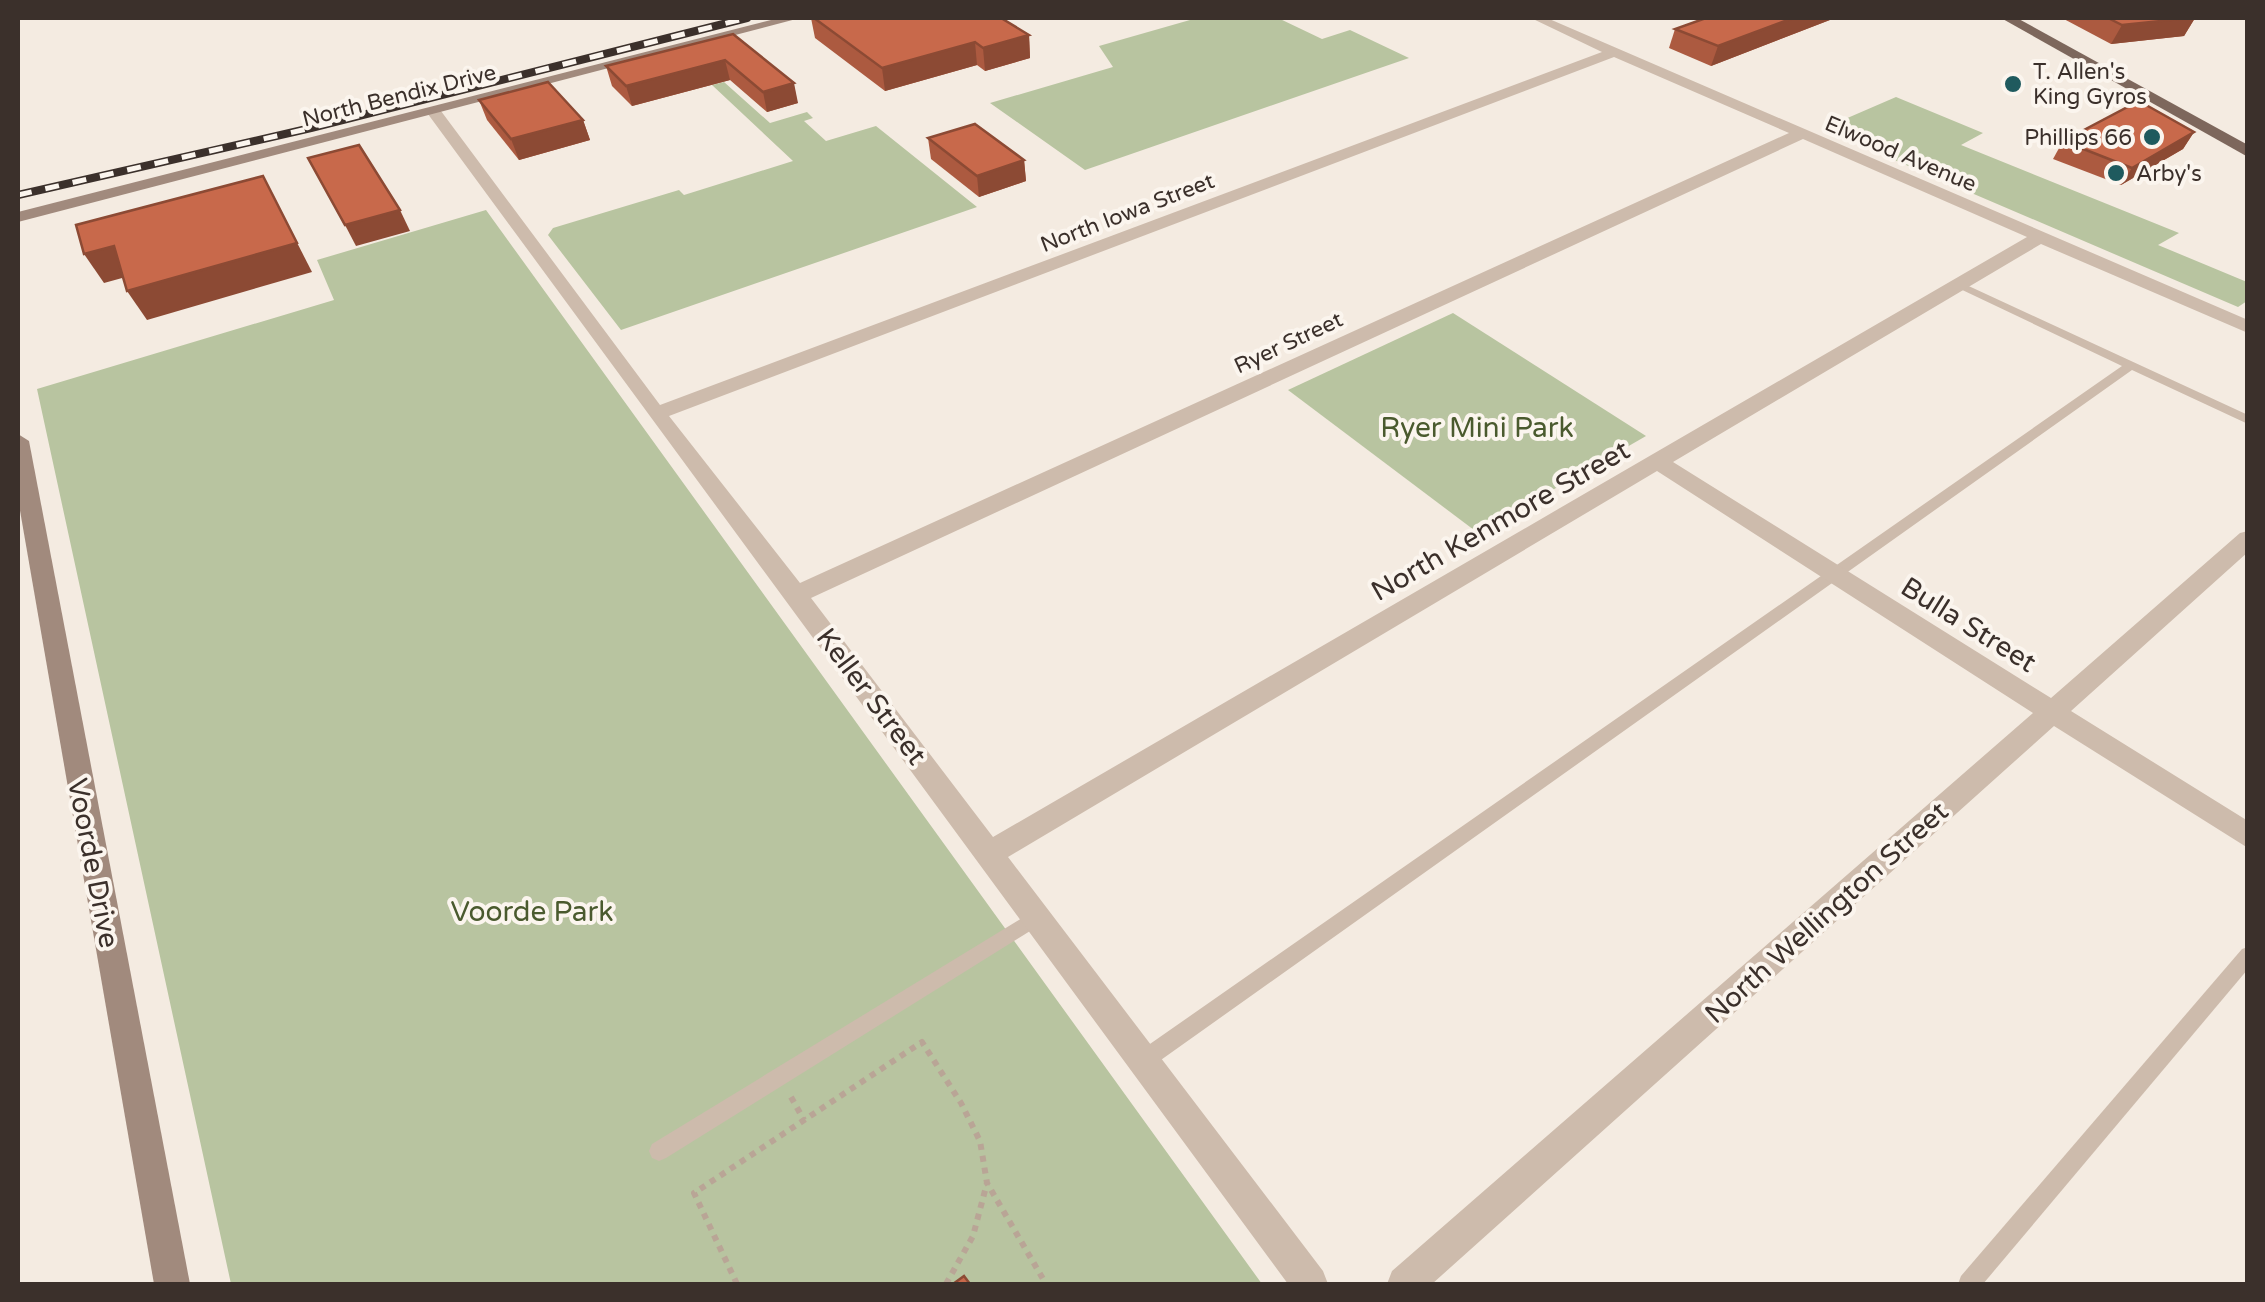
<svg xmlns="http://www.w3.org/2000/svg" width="2265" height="1302" font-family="'Varela Round',sans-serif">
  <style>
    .green { fill: #b8c4a0 }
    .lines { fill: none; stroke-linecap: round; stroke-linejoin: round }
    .path { stroke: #b9a596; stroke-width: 6; stroke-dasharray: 6 6; stroke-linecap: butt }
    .lane { fill: #cdbbac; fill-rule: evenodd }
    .street { fill: #cdbbac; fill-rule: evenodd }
    .secondary { fill: #a18a7d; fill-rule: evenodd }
    .primary { fill: #7d675c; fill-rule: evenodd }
    .rail-casing { stroke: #3b302b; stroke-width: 8 }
    .rail { stroke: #fbf5ee; stroke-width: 5; stroke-dasharray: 14; stroke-linecap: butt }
    .wall { fill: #ac5a40 }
    .shaded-wall { fill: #8c4a34 }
    .building { fill: #c8694b; stroke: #8c4a34; stroke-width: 2.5 }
    .poi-dot { fill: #1f5a5e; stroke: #fbf5ee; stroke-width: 4 }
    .labels { text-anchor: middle; stroke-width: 8; stroke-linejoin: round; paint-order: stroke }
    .far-poi-label { font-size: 22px; fill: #3b302b; stroke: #fbf5ee; text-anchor: start }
    .far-street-label { font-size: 22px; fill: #3b302b; stroke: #fbf5ee }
    .park-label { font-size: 28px; fill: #4a5a2e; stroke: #fbf5ee }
    .street-label { font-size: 28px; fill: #3b302b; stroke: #fbf5ee }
  </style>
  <rect width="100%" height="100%" fill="#f4ebe1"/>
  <g class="green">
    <path d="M1197 18H1278L1322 39 1350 30 1409 58 1085 170 990 103 1113 67 1099 46Z"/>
    <path d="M724 82 770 123 807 112 813 118 804 121 826 141 876 126 977 207 621 330 548 235 553 228 679 190 684 195 793 161 712 85Z"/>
    <path d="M1896 97 1983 133 1961 145 2179 233 2158 245 2247 282V301L2238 307 1822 129Z"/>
    <path d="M486 210 1262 1284H231L37 389 334 300 317 260Z"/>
    <path d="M1453 313 1646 436 1478 533 1288 390Z"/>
  </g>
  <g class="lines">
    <g class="path">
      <path d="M791 1097 804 1120"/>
      <path d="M737 1284 694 1193 922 1042 961 1103 980 1141 987 1183 1046 1284"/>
      <path d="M946 1284 973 1236 987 1183"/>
    </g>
    <g class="lane">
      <path d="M1960 282 2248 415V424L2132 370 1151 1067 1144 1069 1137 1067 1134 1060 1137 1053 2122 366 1956 287 1954 285Z"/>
      <path d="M1037 909 1043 911 1046 917 1043 923 666 1158 659 1161 652 1158 649 1151 652 1144Z"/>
      <path d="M2248 947V969L1983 1284H1958L1961 1276 2242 949Z"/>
    </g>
    <path class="street" d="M1531 18H1547L2248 320V333L2041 244 1673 462 2051 698 2240 533 2248 531V552L2071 711 2248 821V848L2054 726 1432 1284H1387L1392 1271 2033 713 1657 471 1008 857 1323 1271 1328 1284H1288L425 110 438 107 660 405 1602 52ZM1614 57 1789 133 800 583 669 416ZM1803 139 2027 237 993 837 811 598Z"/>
    <g class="secondary">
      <path d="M779 18H800L18 222V212Z"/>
      <path d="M18 434 29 441 190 1284H154L18 499Z"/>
    </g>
    <path class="primary" d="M2001 18H2017L2248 145V157Z"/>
    <g class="rail-casing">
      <path id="rail" d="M18 195 311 128 747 18"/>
    </g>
    <use href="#rail" class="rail"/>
  </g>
  <g class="wall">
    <path d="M811 18H1001L1029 35 1030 58 985 71 977 65 885 91 815 38Z"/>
    <path d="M1835 18 1711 66 1669 48 1675 29Z"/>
    <path d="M2062 18H2195L2184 36 2111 44Z"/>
    <path d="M733 34 798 103 767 112 730 80 632 106 612 86 606 66Z"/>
    <path d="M479 100 583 120 590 140 519 160 487 120Z"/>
    <path d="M2194 132 2183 149 2121 185 2053 159 2063 141Z"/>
    <path d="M928 138 1024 160 1026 181 979 197 931 159Z"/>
  </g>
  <g class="shaded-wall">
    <path d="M1793 18H1835L1711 66 1718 46Z"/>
    <path d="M2195 18 2184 36 2111 44 2122 25Z"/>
    <path d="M1029 35 1030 58 985 71 983 48Z"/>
    <path d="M975 42 977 65 885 91 882 68Z"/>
    <path d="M725 60 730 80 632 106 626 86Z"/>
    <path d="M794 83 798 103 767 112 763 92Z"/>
    <path d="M583 120 590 140 519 160 511 139Z"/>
    <path d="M2194 132 2183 149 2121 185 2132 168Z"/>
    <path d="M1024 160 1026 181 979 197 977 176Z"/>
    <path d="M263 176 312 272 147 320 127 291Z"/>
    <path d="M400 210 410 231 356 246 345 225Z"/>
    <path d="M114 246 133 275 104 283 84 254Z"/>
  </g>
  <g class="building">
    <path d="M814 18H1001L1029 35 983 48 975 42 882 68Z"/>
    <path d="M1706 18H1793L1718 46 1675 29Z"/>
    <path d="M2108 18H2190L2122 25Z"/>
    <path d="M733 34 794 83 763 92 725 60 626 86 606 66Z"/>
    <path d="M548 82 583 120 511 139 479 100Z"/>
    <path d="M2139 101 2194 132 2132 168 2063 141Z"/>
    <path d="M975 124 1024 160 977 176 928 138Z"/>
    <path d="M359 145 400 210 345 225 308 158Z"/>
    <path d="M263 176 297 243 127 291 114 246 84 254 76 225Z"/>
    <path d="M964 1276 970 1284H953Z"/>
  </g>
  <g class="poi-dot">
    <circle cx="2013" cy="84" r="10"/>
    <circle cx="2152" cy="137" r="10"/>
    <circle cx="2116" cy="173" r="10"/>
  </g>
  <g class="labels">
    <g class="far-poi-label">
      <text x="2033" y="79">T. Allen's<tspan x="2033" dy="25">King Gyros</tspan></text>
      <text x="2132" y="145" text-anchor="end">Phillips 66</text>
      <text x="2136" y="181">Arby's</text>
    </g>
    <g class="far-street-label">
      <text transform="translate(399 95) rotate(-14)" y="8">North Bendix Drive</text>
      <text transform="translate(1901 153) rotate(23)" y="8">Elwood Avenue</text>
      <text transform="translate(1127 212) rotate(-21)" y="8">North Iowa Street</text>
      <text transform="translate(1288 342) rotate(-25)" y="8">Ryer Street</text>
    </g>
    <g class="park-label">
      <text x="1477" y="437">Ryer Mini Park</text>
      <text x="532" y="921">Voorde Park</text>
    </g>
    <g class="street-label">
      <text transform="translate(1500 520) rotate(-30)" y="10">North Kenmore Street</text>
      <text transform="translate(1969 624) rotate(32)" y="10">Bulla Street</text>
      <text transform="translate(872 696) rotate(53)" y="10">Keller Street</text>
      <text transform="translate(94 863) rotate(79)" y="10">Voorde Drive</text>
      <text transform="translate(1826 912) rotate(-42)" y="10">North Wellington Street</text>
    </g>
  </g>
  <rect width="2265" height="1302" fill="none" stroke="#3b302b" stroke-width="40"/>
</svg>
